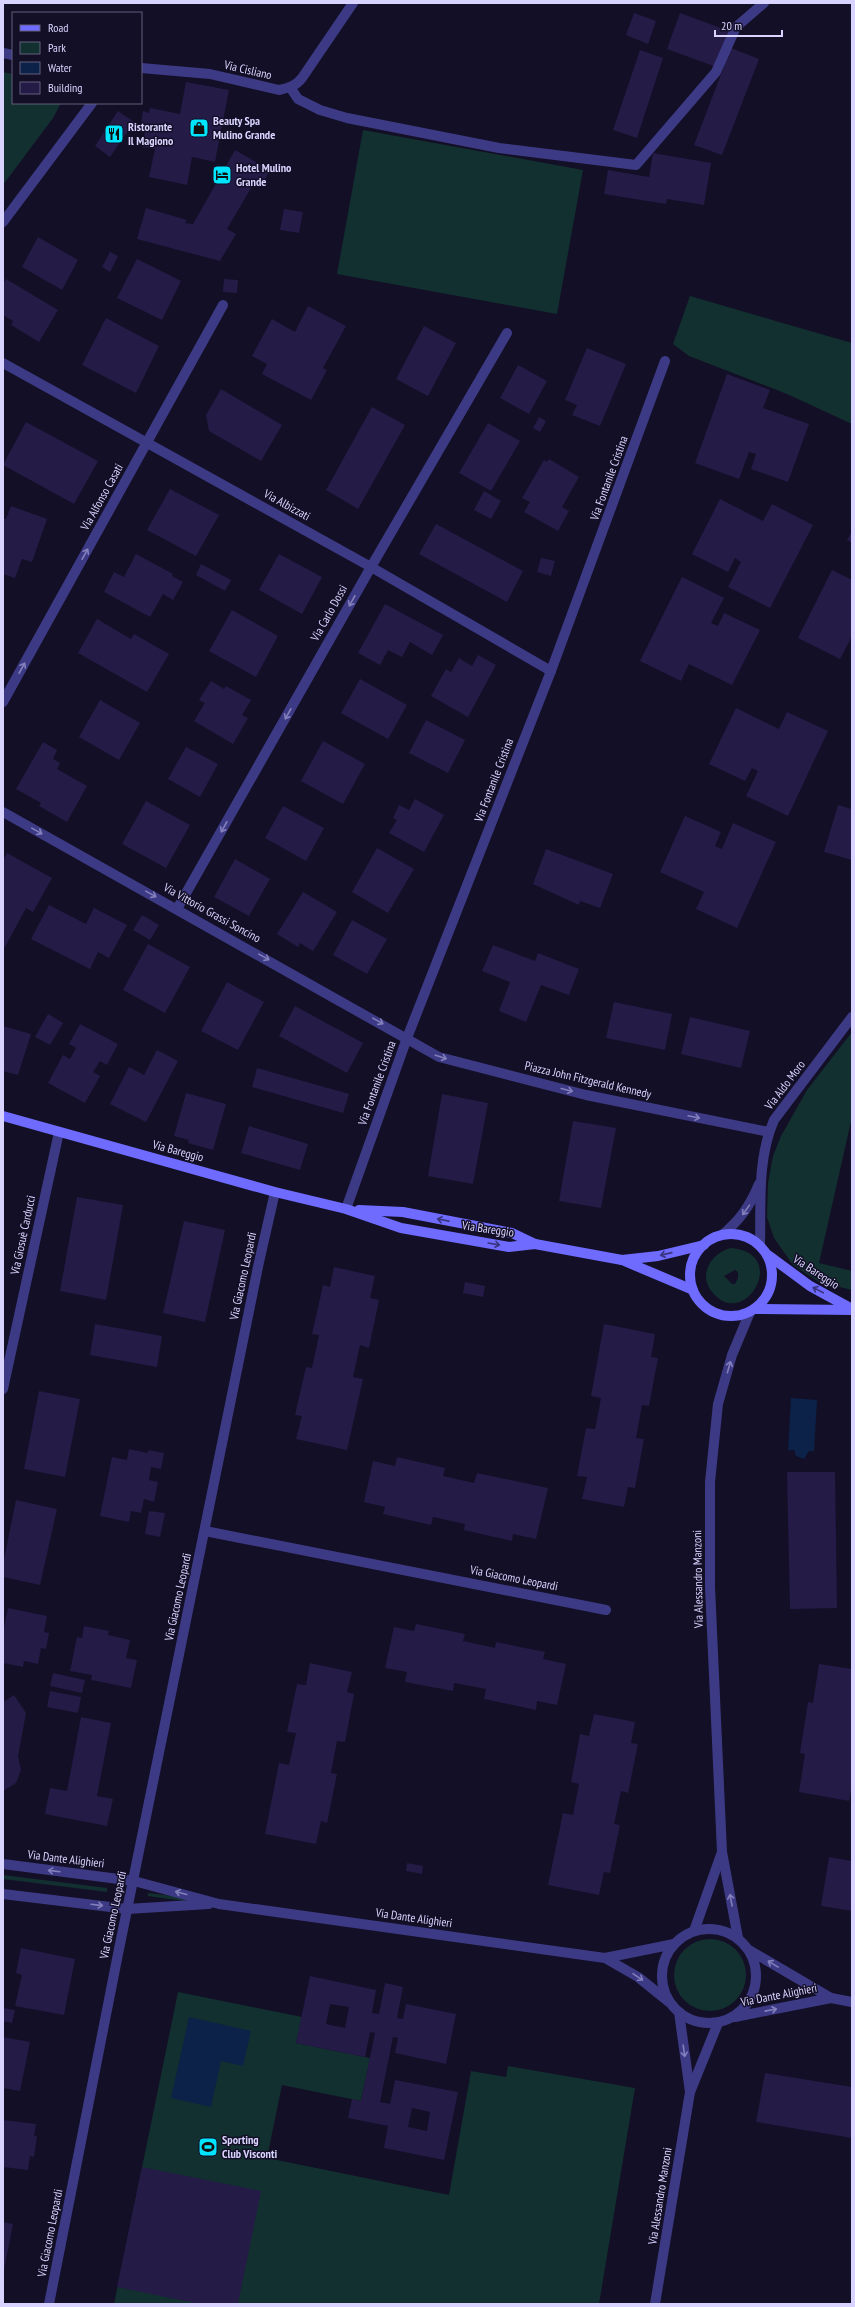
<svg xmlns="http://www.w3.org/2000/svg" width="855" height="2307" font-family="'PT Sans Narrow',sans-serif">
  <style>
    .green { fill: #12302f; fill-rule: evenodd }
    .water { fill: #0c2248 }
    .building { fill: #241b47; fill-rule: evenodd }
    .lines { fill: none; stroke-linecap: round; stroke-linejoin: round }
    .street { stroke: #3d3a85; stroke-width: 10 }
    .secondary { stroke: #6f6bff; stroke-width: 10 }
    .oneway { stroke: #837fbc }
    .oneway2 { stroke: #38347d }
    .labels { text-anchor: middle; stroke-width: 3; stroke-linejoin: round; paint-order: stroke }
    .street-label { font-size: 12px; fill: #d9d4ff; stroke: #130f26 }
    .poi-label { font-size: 12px; font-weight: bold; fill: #d9d4ff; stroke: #130f26; text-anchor: start }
  </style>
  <rect width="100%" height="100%" fill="#130f26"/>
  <g class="green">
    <path d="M3 72 13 74V103H61L53 118 3 185Z"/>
    <path d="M363 130 583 170 557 314 337 274Z"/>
    <path d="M690 296 852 343V424L787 394 689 356 673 344Z"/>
    <path d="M852 1032V1117L819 1263 852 1271V1290L819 1282 793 1265 774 1238 767 1217 768 1183 773 1156 781 1136 807 1090Z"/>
    <path d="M730 1248C791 1252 745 1331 713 1293 697 1275 711 1254 730 1248ZM735 1270 738 1272V1278L735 1284H732L724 1276Z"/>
    <path d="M3 1875 107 1888V1892L3 1879Z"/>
    <path d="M148 1893 206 1900V1904L148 1896Z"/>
    <circle cx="710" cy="1975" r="36"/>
    <path d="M178 1992 302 2017 296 2043 370 2058 361 2101 282 2085 267 2158 449 2195 471 2071 506 2077 508 2066 635 2088 599 2304H114Z"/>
  </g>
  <g class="water">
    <path d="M791 1398 817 1400 814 1451H809L804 1459 796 1456 794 1450H788Z"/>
    <path d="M189 2017 251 2031 243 2066 221 2061 211 2107 171 2098Z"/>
  </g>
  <g class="building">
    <path d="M634 13 656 21 648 44 626 35Z"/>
    <path d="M680 13 729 31 716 67 667 49Z"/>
    <path d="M731 48 759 59 722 155 694 145Z"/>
    <path d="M640 50 663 58 637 138 613 130Z"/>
    <path d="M186 82 229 90 215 162 192 157 187 185 149 177 155 149 142 147 145 131 140 130 143 111 149 113 150 108 180 114Z"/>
    <path d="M118 111 134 122 110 157 95 146Z"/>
    <path d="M235 150 270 170 261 187 254 183 227 229 236 234 220 261 137 239 146 208 187 220 185 223 193 224Z"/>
    <path d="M653 153 711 163 704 205 667 199 666 204 604 194 608 170 649 177Z"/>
    <path d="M284 209 303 212 299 233 280 230Z"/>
    <path d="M38 237 78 260 62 290 22 267Z"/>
    <path d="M110 252 118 256 110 272 102 267Z"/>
    <path d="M137 259 181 281 162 320 117 298Z"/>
    <path d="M6 279 58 310 39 342 11 325 13 321 3 315V284Z"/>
    <path d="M224 279 238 280 237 293 223 292Z"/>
    <path d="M308 306 346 326 323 368 327 370 311 400 262 374 267 364 252 356 272 319 295 332Z"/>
    <path d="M106 318 159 346 136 393 82 365Z"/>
    <path d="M424 326 456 343 428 396 396 379Z"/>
    <path d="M587 348 626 364 600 426 572 415 577 405 565 400Z"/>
    <path d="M518 365 547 381 529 414 500 398Z"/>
    <path d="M727 374 770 390 763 408 809 424 788 482 751 469 756 454 749 452 739 479 695 463Z"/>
    <path d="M221 389 282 425 261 461 209 431 206 415Z"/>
    <path d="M372 407 405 425 358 509 326 490Z"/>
    <path d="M539 417 546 421 540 432 533 428Z"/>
    <path d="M26 422 98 461 74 504 3 465Z"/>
    <path d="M488 423 520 441 491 491 459 473Z"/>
    <path d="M549 459 579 477 562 507 569 511 558 531 524 512 530 502 522 498 544 460 547 462Z"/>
    <path d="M170 489 219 515 196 556 147 530Z"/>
    <path d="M484 491 501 501 491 519 474 510Z"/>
    <path d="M720 499 763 521 772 504 813 525 770 608 728 587 741 562 735 558 728 572 692 554Z"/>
    <path d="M11 506 47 519 32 562 22 559 15 578 3 574V518L6 519Z"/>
    <path d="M436 524 523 571 507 602 419 554Z"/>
    <path d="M852 531V543L847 540Z"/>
    <path d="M136 554 173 574 172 576 183 582 173 600 163 594 150 617 104 592 114 572 124 577Z"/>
    <path d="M279 554 322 577 302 614 259 590Z"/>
    <path d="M541 558 555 561 551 576 537 572Z"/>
    <path d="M201 564 231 580 225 591 196 575Z"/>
    <path d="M832 570 852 580V636L840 659 798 638Z"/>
    <path d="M682 577 724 598 711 623 718 626 724 613 760 630 732 685 689 664 681 681 640 661Z"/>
    <path d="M385 604 443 635 432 655 410 642 402 657 388 650 380 665 358 653Z"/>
    <path d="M232 610 278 636 256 677 209 651Z"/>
    <path d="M97 619 131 639 134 634 169 654 147 692 78 653Z"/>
    <path d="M478 655 496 665 468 717 431 696 446 669 451 672 459 658 472 666Z"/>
    <path d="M360 679 407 705 388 739 341 713Z"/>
    <path d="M211 681 224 689 226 686 251 700 242 715 248 718 233 744 194 721 205 703 199 700Z"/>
    <path d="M100 700 140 723 119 760 79 737Z"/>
    <path d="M736 708 779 729 787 712 828 731 788 816 746 796 758 771 752 768 745 781 709 764Z"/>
    <path d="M426 720 465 740 448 773 409 753Z"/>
    <path d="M323 741 365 764 343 804 301 781Z"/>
    <path d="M43 742 57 750 53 759 60 763 57 769 87 786 67 822 39 806 41 803 16 789Z"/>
    <path d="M186 747 218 764 200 797 168 779Z"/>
    <path d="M415 799 444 815 424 852 389 833 397 820 393 818 399 805 409 810Z"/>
    <path d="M146 801 190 825 166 868 122 844Z"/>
    <path d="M838 805 852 809V860L824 852Z"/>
    <path d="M283 806 324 828 306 861 265 838Z"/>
    <path d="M685 816 721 832 715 846 722 849 733 823 776 842 737 928 696 909 704 892 660 872Z"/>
    <path d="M377 848 414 869 388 913 352 892Z"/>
    <path d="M546 849 613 874 600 908 580 901 579 905 533 884Z"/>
    <path d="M7 853 52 878 33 912 26 908 5 947 3 946V861Z"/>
    <path d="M235 859 270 879 249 916 214 897Z"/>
    <path d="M303 892 337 912 313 951 300 943 298 947 277 934Z"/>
    <path d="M49 905 86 924 94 908 127 925 109 958 98 952 90 969 31 939Z"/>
    <path d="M142 915 159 925 150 940 133 930Z"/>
    <path d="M352 920 387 939 367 974 333 955Z"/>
    <path d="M148 944 190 967 165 1013 123 990Z"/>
    <path d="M493 945 535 961 538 953 579 969 569 995 541 985 526 1022 499 1011 510 982 482 971Z"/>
    <path d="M227 982 264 1002 238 1050 201 1031Z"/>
    <path d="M614 1002 672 1014 665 1050 606 1038Z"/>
    <path d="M295 1006 363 1043 347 1073 279 1036Z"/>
    <path d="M48 1014 63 1023 50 1045 35 1037Z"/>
    <path d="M690 1017 750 1031 741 1068 681 1054Z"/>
    <path d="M80 1024 118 1044 107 1065 100 1061 93 1072 100 1076 85 1103 48 1083 63 1055 70 1059 76 1048 69 1044Z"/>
    <path d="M3 1026 31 1034 18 1075 3 1071Z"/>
    <path d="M157 1050 178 1061 146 1122 110 1104 129 1067 144 1075Z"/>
    <path d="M257 1068 349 1094 343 1113 252 1087Z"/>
    <path d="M186 1093 226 1104 213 1150 188 1143 189 1140 174 1136Z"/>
    <path d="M442 1094 488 1103 473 1184 428 1176Z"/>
    <path d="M573 1121 616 1128 601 1208 559 1201Z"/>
    <path d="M249 1126 308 1144 300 1170 241 1153Z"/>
    <path d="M77 1197 123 1205 106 1300 60 1291Z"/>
    <path d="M184 1221 225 1230 205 1322 163 1313Z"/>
    <path d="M334 1267 375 1276 370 1298 379 1300 369 1348 360 1345 353 1377 363 1379 347 1450 296 1439 302 1416 295 1415 306 1367 312 1368 319 1335 312 1334 323 1285 330 1287Z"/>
    <path d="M465 1282 485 1286 483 1297 463 1293Z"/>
    <path d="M95 1324 162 1336 157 1367 90 1355Z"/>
    <path d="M604 1324 655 1334 651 1357 658 1358 649 1406 642 1405 636 1438 644 1439 635 1488 628 1487 624 1507 582 1499 587 1477 577 1476 586 1428 595 1429 601 1398 591 1396Z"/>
    <path d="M39 1391 80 1399 65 1477 24 1469Z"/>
    <path d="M129 1449 148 1453V1450L164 1453 161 1469 151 1467 149 1480 158 1482 154 1502 144 1499 141 1513 131 1511 129 1522 100 1516 112 1457 127 1460Z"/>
    <path d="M397 1457 445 1468 443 1476 474 1483 477 1473 548 1488 536 1539 513 1534 512 1541 464 1530 465 1524 433 1517 431 1525 383 1514 385 1507 364 1502 373 1461 395 1466Z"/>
    <path d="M787 1472H835L837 1608 790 1609Z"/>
    <path d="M16 1500 57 1509 40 1585 3 1577V1564Z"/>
    <path d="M149 1511 165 1513 160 1537 145 1534Z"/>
    <path d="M8 1608 47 1616 44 1632 49 1633 46 1649 41 1648 38 1664 24 1661 23 1667 3 1663V1633Z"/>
    <path d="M416 1624 465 1634 463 1641 495 1648 496 1642 545 1652 543 1659 566 1664 557 1705 537 1701 536 1710 484 1699 486 1689 454 1683 453 1691 405 1682 407 1672 385 1668 394 1627 414 1631Z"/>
    <path d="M84 1626 109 1631 108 1635 130 1640 126 1658 137 1660 131 1688 91 1680 92 1675 70 1671 77 1637 82 1638Z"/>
    <path d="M310 1663 352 1672 347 1692 354 1694 345 1742 337 1741 331 1773 337 1774 327 1823 321 1821 316 1844 265 1834 279 1763 289 1765 296 1733 287 1732 297 1684 306 1685Z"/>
    <path d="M819 1664 852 1669V1784L849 1801 799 1792 805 1754 800 1753 808 1702 813 1703Z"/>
    <path d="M53 1673 85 1680 82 1693 50 1686Z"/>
    <path d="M50 1691 81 1697 78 1713 47 1707Z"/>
    <path d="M14 1695 26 1713 18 1756 21 1770 16 1783 3 1791V1702Z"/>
    <path d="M594 1714 635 1722 631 1743 638 1744 628 1793 621 1791 614 1824 620 1825 610 1873 604 1872 599 1895 548 1885 563 1813 573 1815 579 1784 571 1782 580 1734 589 1736Z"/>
    <path d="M81 1717 111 1723 97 1796 113 1799 107 1826 45 1814 50 1788 67 1791Z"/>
    <path d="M829 1857 852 1861V1911L821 1906Z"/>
    <path d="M407 1863 423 1866 422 1874 406 1871Z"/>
    <path d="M21 1948 75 1959 64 2015 15 2006 22 1975 16 1973Z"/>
    <path d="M310 1976 376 1990 372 2013 379 2014 385 1983 403 1987 397 2018 403 2019 406 2004 456 2014 446 2064 395 2053 398 2038 393 2037 380 2102 390 2104 395 2080 458 2092 444 2160 384 2148 388 2126 348 2118 352 2099 361 2101 375 2033 370 2032 365 2057 296 2043ZM330 2004 349 2007 345 2028 326 2024ZM412 2108 430 2112 427 2131 408 2127Z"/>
    <path d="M3 2008 15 2010 12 2023 3 2021Z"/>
    <path d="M3 2037 30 2042 20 2091 3 2088Z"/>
    <path d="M765 2073 852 2087V2138L756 2122Z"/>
    <path d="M3 2120 36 2124 34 2136H37L34 2157 30 2156 28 2170 3 2167Z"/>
    <path d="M142 2167 261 2191 238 2304H200L117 2287Z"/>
    <path d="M3 2222 13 2224 4 2270H3Z"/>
  </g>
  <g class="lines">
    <g class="street">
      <path d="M3 53 13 55"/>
      <path d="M141 68 210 74 279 90C288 88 296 86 302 78L353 3"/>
      <path d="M290 87 298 99 320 110 347 118 499 148 636 165 716 72 736 27 764 3"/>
      <path d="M3 222 92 103"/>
      <path d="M3 363 371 567 551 671"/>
      <path d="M3 702 223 305"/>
      <path d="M3 812 439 1057 586 1095 769 1132"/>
      <path d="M177 909 371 567 507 333"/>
      <path d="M346 1209 407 1038 551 671 665 361"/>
      <path d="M722 1235C740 1220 750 1206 759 1184"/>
      <path d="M760 1246C761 1204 757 1159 774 1120L852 1017"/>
      <path d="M3 1389 59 1132"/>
      <path d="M205 1531 606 1610"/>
      <path d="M3 1864 134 1881 219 1904 605 1958 674 1944"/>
      <path d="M3 1894 127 1909 209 1904"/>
      <circle cx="709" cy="1976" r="47"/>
      <path d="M694 1931 722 1852"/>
      <path d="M738 1938 722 1852 710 1587V1482L718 1404 732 1355 750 1312"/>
      <path d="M749 1950 831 1998 852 2002"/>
      <path d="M605 1958 638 1977 669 2002"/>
      <path d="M679 2012 690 2092"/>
      <path d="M735 2017 831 1998"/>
      <path d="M49 2304 118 1954 259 1262 275 1192"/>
      <path d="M655 2304 690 2092 718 2023"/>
    </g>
    <g class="secondary">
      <path d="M3 1116 275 1192 346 1209 401 1228 509 1247 535 1244"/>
      <path d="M359 1210 403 1212 512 1233 535 1244 622 1260 693 1290"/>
      <circle cx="731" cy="1275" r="41"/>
      <path d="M768 1255 810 1286 852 1309"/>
      <path d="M622 1260 658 1256 704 1245"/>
      <path d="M754 1309 852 1310"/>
    </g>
  </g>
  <defs><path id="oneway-shaft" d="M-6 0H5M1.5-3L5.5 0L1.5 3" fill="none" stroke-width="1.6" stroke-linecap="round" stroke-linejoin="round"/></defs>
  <g class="oneway">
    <use href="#oneway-shaft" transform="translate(85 554) rotate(-61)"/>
    <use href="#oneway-shaft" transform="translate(352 601) rotate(119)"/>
    <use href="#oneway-shaft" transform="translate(22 668) rotate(-61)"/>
    <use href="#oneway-shaft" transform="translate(288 714) rotate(119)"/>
    <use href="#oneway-shaft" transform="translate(224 827) rotate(119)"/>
    <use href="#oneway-shaft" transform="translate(37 831) rotate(29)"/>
    <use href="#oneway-shaft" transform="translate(151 894) rotate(29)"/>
    <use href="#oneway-shaft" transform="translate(264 957) rotate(29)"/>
    <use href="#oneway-shaft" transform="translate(378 1021) rotate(29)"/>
    <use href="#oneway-shaft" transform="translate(441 1057) rotate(18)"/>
    <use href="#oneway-shaft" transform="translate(567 1090) rotate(14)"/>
    <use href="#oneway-shaft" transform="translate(694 1117) rotate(12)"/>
    <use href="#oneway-shaft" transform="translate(746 1210) rotate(126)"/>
    <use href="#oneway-shaft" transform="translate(729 1367) rotate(-74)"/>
    <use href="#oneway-shaft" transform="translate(54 1871) rotate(-173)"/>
    <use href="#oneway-shaft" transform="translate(181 1893) rotate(-165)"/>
    <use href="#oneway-shaft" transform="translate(731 1900) rotate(-101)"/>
    <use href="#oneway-shaft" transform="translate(97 1905) rotate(7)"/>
    <use href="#oneway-shaft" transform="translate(773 1964) rotate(-149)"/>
    <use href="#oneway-shaft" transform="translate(638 1977) rotate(34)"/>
    <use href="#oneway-shaft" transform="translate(771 2010) rotate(-11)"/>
    <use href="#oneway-shaft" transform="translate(684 2051) rotate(82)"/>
  </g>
  <g class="oneway2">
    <use href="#oneway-shaft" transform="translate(443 1220) rotate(-169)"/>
    <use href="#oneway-shaft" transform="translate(494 1244) rotate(10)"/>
    <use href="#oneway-shaft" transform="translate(666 1254) rotate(167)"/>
    <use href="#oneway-shaft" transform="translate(818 1290) rotate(-152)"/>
  </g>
  <defs>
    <g id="shop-square" transform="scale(1)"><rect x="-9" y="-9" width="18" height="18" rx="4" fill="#00e5ff" stroke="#130f26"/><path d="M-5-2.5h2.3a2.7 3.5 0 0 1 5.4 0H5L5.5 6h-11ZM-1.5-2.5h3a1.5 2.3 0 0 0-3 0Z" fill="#111"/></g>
    <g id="restaurant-square" transform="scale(1)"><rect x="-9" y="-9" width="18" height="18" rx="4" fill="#00e5ff" stroke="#130f26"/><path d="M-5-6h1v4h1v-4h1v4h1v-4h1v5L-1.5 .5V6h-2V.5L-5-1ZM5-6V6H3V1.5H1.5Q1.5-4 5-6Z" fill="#111"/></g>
    <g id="hotel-square" transform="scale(1)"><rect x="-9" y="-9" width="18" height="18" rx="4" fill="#00e5ff" stroke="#130f26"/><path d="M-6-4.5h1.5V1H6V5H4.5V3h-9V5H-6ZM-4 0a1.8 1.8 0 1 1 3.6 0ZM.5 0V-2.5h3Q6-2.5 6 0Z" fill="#111"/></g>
    <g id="stadium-square" transform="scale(1)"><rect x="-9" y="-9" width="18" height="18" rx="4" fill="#00e5ff" stroke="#130f26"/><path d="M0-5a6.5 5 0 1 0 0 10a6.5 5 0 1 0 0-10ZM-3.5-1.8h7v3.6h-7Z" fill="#111"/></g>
  </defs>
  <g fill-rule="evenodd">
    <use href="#shop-square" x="199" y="128"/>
    <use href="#restaurant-square" x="114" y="134"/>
    <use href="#hotel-square" x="222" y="175"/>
    <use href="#stadium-square" x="208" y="2147"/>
  </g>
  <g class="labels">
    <g class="street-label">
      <text transform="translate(248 70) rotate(13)" y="4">Via Cisliano</text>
      <text transform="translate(609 478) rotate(-70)" y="4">Via Fontanile Cristina</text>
      <text transform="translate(102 497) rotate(-61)" y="4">Via Alfonso Casati</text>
      <text transform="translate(287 505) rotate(29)" y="4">Via Albizzati</text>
      <text transform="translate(329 613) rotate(-61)" y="4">Via Carlo Dossi</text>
      <text transform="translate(494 780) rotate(-69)" y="4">Via Fontanile Cristina</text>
      <text transform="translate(212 913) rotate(29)" y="4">Via Vittorio Grassi Soncino</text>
      <text transform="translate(588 1080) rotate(13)" y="4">Piazza John Fitzgerald Kennedy</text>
      <text transform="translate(377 1083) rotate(-70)" y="4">Via Fontanile Cristina</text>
      <text transform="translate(785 1085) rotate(-53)" y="4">Via Aldo Moro</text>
      <text transform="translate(178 1151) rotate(15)" y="4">Via Bareggio</text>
      <text transform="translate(488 1229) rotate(8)" y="4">Via Bareggio</text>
      <text transform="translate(23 1235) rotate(-78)" y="4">Via Giosuè Carducci</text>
      <text transform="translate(816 1272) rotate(33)" y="4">Via Bareggio</text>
      <text transform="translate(243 1276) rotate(-78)" y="4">Via Giacomo Leopardi</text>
      <text transform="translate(514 1578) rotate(11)" y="4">Via Giacomo Leopardi</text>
      <text transform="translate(698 1579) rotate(-91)" y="4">Via Alessandro Manzoni</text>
      <text transform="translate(178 1597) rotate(-78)" y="4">Via Giacomo Leopardi</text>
      <text transform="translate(66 1859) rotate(7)" y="4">Via Dante Alighieri</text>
      <text transform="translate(113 1915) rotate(-78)" y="4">Via Giacomo Leopardi</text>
      <text transform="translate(414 1918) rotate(8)" y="4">Via Dante Alighieri</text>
      <text transform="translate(779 1995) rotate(-11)" y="4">Via Dante Alighieri</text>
      <text transform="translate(660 2196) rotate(-81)" y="4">Via Alessandro Manzoni</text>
      <text transform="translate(50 2233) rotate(-79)" y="4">Via Giacomo Leopardi</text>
    </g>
    <g class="poi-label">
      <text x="213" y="125">Beauty Spa<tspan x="213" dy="14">Mulino Grande</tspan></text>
      <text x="128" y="131">Ristorante<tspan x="128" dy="14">Il Magiono</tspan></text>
      <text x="236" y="172">Hotel Mulino<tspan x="236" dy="14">Grande</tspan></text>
      <text x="222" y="2144">Sporting<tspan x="222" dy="14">Club Visconti</tspan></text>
    </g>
  </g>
  <rect width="855" height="2307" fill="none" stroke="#d9d4ff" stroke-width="8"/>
  <rect x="12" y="12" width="130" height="92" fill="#130f26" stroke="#625e7d"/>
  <rect x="20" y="25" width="20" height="6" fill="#6f6bff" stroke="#625e7d"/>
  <text x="48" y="32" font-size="12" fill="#d9d4ff">Road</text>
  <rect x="20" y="42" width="20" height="12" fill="#12302f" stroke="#625e7d"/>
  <text x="48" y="52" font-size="12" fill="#d9d4ff">Park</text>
  <rect x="20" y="62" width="20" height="12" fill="#0c2248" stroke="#625e7d"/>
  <text x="48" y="72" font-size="12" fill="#d9d4ff">Water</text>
  <rect x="20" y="82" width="20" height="12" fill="#241b47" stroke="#625e7d"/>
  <text x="48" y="92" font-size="12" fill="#d9d4ff">Building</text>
  <path d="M715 30v6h67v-6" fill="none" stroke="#d9d4ff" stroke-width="2"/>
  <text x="721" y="30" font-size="12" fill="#d9d4ff" stroke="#130f26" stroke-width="3" paint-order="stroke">20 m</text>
</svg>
